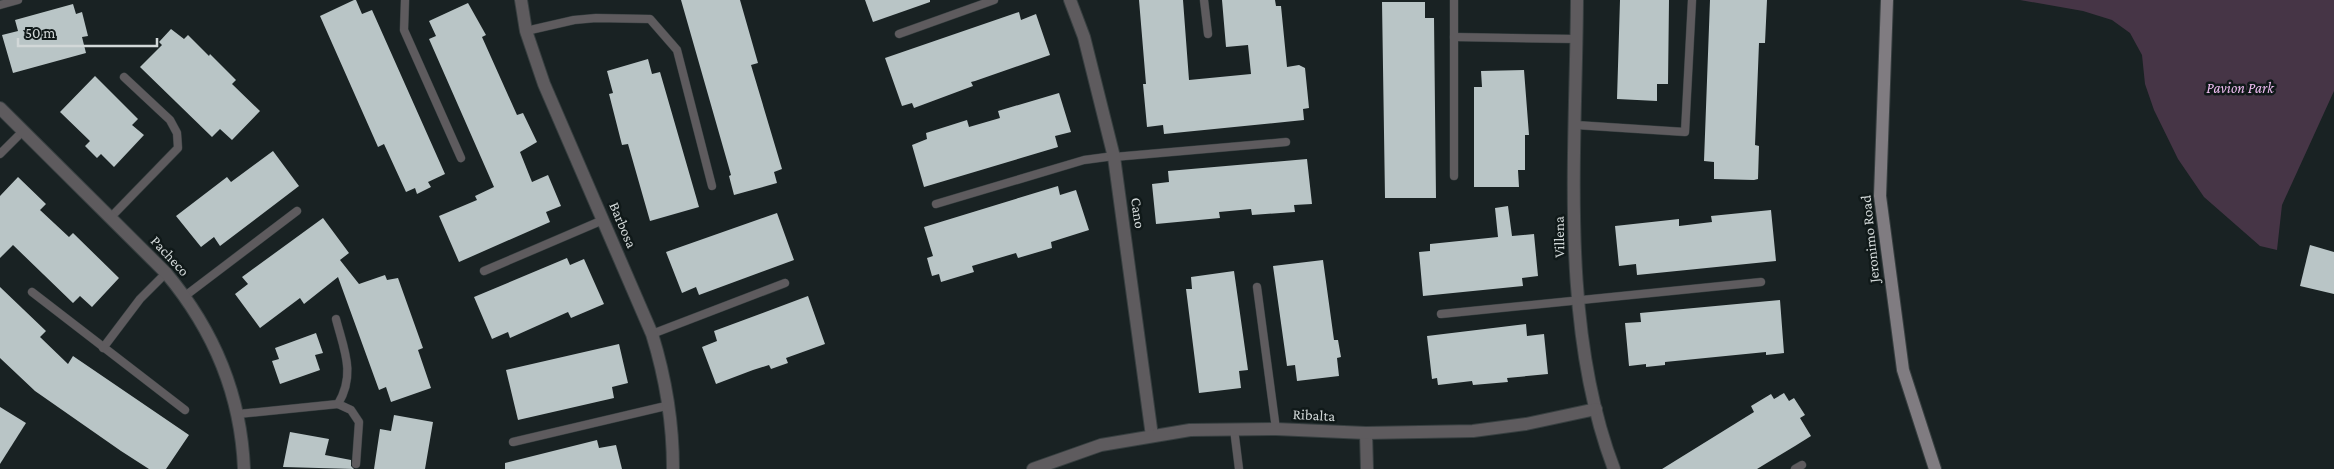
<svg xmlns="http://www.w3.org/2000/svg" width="2334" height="469" font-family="'Crimson Pro',serif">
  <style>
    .green { fill: #463546 }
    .building { fill: #b9c5c6 }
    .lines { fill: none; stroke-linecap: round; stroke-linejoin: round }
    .service-casing { stroke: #373f40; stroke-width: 9 }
    .minor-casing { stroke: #373f40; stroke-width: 14 }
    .tertiary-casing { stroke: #373f40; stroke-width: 14 }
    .secondary-casing { stroke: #373f40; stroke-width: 14 }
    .service { stroke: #5e5b5e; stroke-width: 8 }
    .minor { stroke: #5e5b5e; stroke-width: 12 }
    .tertiary { stroke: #5e5b5e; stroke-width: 12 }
    .secondary { stroke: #807c81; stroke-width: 12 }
    .labels { text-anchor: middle; stroke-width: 5; stroke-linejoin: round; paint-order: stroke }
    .park-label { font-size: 15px; font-style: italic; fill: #efbdf1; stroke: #101919 }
    .street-label { font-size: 15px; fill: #d2d8d8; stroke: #101919 }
  </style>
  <rect width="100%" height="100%" fill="#192223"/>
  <path class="green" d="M2020 0H2334V91L2282 205 2277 250 2260 246 2204 197 2178 159 2154 110 2145 84 2142 55 2130 33 2112 20 2083 11Z"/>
  <g class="building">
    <path d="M354 0H356L362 14 372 10 445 174 428 182 431 187 417 194 415 188 406 192 384 144 378 147 320 16Z"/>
    <path d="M681 0H740L758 63 751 65 782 169 774 172 777 183 734 195 729 176 731 175Z"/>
    <path d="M865 0H930V2L873 22Z"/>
    <path d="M1139 0H1183L1189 80 1251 74 1248 45 1226 47 1222 0H1275L1276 6H1281L1287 67 1299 65 1305 68 1309 108 1303 109 1304 120 1164 134 1163 125 1147 127 1143 84H1146Z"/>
    <path d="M1620 0H1669L1668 84H1657V101L1617 99Z"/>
    <path d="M1710 0H1767L1765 43H1759L1755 145 1759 146 1758 179 1754 180 1714 179V162L1704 161Z"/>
    <path d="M1382 2H1425V18H1434L1436 198H1385Z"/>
    <path d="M468 3 486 35 482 37 517 115 523 113 537 142 520 152 532 182 548 175 561 206 546 212 550 222 459 262 439 216 477 200 475 196 494 187 429 39 436 36 429 21Z"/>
    <path d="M73 4 76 14 82 12 88 36 82 37 86 53 13 73 2 35 18 31 15 20Z"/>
    <path d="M1019 12 1021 20 1036 14 1050 55 975 81 971 82 973 86 914 108 912 103 902 106 885 58Z"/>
    <path d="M171 29 184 39 188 35 209 56 210 54 236 80 232 84 260 111 232 140 220 129 212 137 140 67 162 45 159 42Z"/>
    <path d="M648 59 652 74 660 72 699 207 650 221 628 144 622 145 609 94 613 93 607 71Z"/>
    <path d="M1524 70 1529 135H1525V170H1518L1519 187H1474V87H1482L1481 71Z"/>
    <path d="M95 76 138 119 132 125 144 135 114 167 101 154 97 158 85 146 90 141 60 112Z"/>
    <path d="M1059 93 1071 132 1055 136 1058 147 924 187 912 145 927 139 926 133 967 120 969 127 1000 118 998 111Z"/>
    <path d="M273 151 299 186 220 246 214 237 201 247 176 216 227 177 231 182Z"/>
    <path d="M1307 159 1312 204 1294 205 1295 212 1252 215 1251 209 1219 212 1220 218 1156 224 1152 184 1169 182 1168 171Z"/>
    <path d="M18 177 46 204 40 210 69 237 73 233 119 278 92 307 80 296 73 303 13 245 0 258V196Z"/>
    <path d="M1058 186 1060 195 1076 190 1089 230 1051 242 1052 248 1018 258 1016 253 972 266 974 272 941 282 939 274 932 276 927 258 933 256 924 227Z"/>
    <path d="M1508 206 1512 236 1534 234 1538 276 1522 278 1523 286 1423 296 1419 252 1430 251V244L1498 237 1495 208Z"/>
    <path d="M1771 210 1776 261 1637 275 1636 264 1619 266 1615 226 1679 219V226L1712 222 1711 216Z"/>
    <path d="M777 213 794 260 699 295 696 287 682 293 666 252Z"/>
    <path d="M323 218 349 253 340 260 359 284 385 275 387 280 398 278 423 348 418 350 431 388 391 402 386 387 379 390 338 277 304 304 300 298 260 328 235 294 248 284 242 277Z"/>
    <path d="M2310 245 2334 252V294L2300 286Z"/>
    <path d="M567 258 570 265 584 259 604 304 571 318 568 312 510 338 508 332 492 339 474 297Z"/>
    <path d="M1323 260 1334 340H1338L1341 357 1337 358 1339 376 1297 381 1295 365 1287 366 1273 266Z"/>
    <path d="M1234 271 1248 370 1239 371 1241 388 1199 393 1186 289H1192L1191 277Z"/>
    <path d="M0 287 46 331 40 337 68 364 73 356 189 435 166 469H149L121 451 35 391 0 358Z"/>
    <path d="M808 296 825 344 786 358 788 363 771 369 769 365 753 370 716 384 702 347 717 341 714 331Z"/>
    <path d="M1780 300 1784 353 1766 355V352L1665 362V365L1646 367V364L1629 366 1625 323 1641 322 1640 313Z"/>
    <path d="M1526 324 1527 336 1544 334 1548 374 1507 378 1508 382 1473 385 1472 381 1438 385 1437 378 1432 379 1427 336Z"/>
    <path d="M316 333 323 353 315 355 320 370 280 384 272 361 279 359 275 348Z"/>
    <path d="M619 344 628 383 612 387 614 398 518 420 506 370Z"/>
    <path d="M1784 393 1789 401 1794 398 1805 415 1800 418 1811 436 1795 446 1757 469H1662L1754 412 1751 406 1771 394 1774 399Z"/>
    <path d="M0 407 26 423 0 464Z"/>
    <path d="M394 415 433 422 425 469H374L380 429 391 431Z"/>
    <path d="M290 432 329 439 325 455 351 460V466L354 469 283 467Z"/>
    <path d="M597 440 599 448 616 445 622 469H505V463Z"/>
  </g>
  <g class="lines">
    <g class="service-casing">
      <g id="service">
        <path d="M405 0 404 30 461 158"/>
        <path d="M1204 0 1208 34"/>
        <path d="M0 5 18 0"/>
        <path d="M526 31 574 20 596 18 650 19 677 50 712 186"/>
        <path d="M899 34 994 0"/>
        <path d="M1454 37 1577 39"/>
        <path d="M1576 125 1685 132 1692 0"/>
        <path d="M0 154 22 132"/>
        <path d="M1114 157 1286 142"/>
        <path d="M1454 176V0"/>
        <path d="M936 204 1084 160 1114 156"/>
        <path d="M111 217 178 148 177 133 170 120 124 77"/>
        <path d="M484 271 603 220"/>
        <path d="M1257 287 1276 429"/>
        <path d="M32 292 185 410"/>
        <path d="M185 296 297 211"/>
        <path d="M1441 314 1761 282"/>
        <path d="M336 319C344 350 356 374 338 404L351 410 359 422 356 464"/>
        <path d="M652 334 785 283"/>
        <path d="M103 348 140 299 166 273"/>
        <path d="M238 414 338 404"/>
        <path d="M1234 429 1239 469"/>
        <path d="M513 442 670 405"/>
        <path d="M1795 469 1802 465"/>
      </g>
    </g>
    <g class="minor-casing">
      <g id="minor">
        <path d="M521 0 526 31 544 84 652 334C666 379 673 422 673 469"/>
        <path d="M1070 0 1084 37 1114 157 1152 436"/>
        <path d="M1577 0C1576 152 1559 326 1614 469"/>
        <path d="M0 108 166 273C213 329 241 395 244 469"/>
        <path d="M1366 433 1367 469"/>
      </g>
    </g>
    <g class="tertiary-casing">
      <path id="tertiary" d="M1033 469 1101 445 1190 430 1276 429 1366 433 1473 431 1526 424 1596 409"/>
    </g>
    <g class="secondary-casing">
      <path id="secondary" d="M1887 0 1880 196 1903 370 1935 469"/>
    </g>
    <use href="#service" class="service"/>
    <use href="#minor" class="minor"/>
    <use href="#tertiary" class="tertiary"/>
    <use href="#secondary" class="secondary"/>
  </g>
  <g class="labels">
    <g class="park-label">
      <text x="2240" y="93">Pavion Park</text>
    </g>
    <g class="street-label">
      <text transform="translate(1138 213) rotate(82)" y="5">Cano</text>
      <text transform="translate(623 225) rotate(67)" y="5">Barbosa</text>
      <text transform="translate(1559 237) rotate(-91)" y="5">Villena</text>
      <text transform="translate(1870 239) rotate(-96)" y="5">Jeronimo Road</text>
      <text transform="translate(170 256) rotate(47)" y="5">Pacheco</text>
      <text transform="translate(1314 415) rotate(3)" y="5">Ribalta</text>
    </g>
  </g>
  <path d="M18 38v8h139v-8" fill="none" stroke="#d2d8d8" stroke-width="2.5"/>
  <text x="25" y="38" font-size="15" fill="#d2d8d8" stroke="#101919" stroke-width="4" paint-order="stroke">50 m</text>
</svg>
